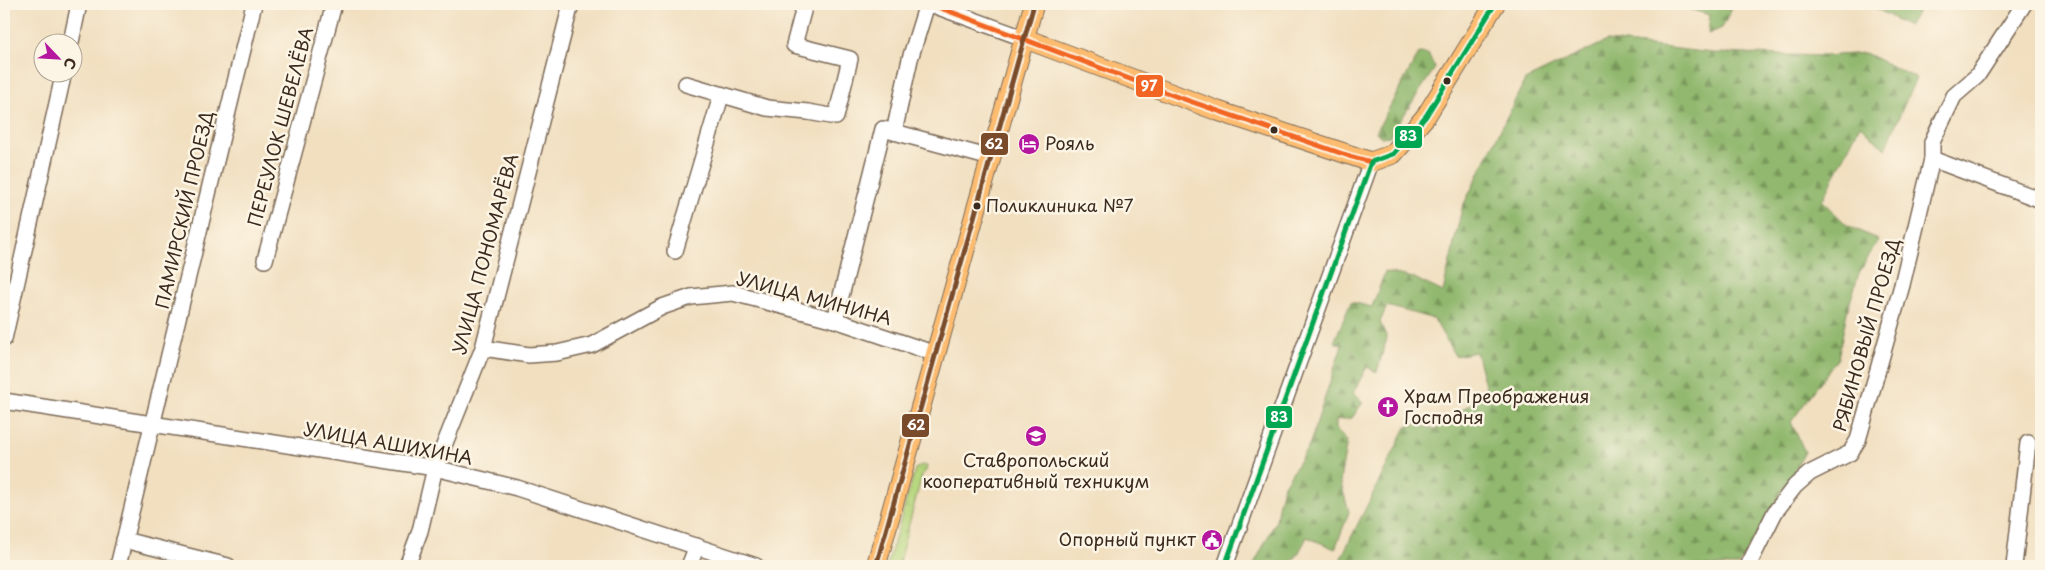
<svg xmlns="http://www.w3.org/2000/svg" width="2045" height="570" font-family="'Playpen Sans',sans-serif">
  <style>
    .grass { fill: url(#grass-tufts); stroke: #79804e }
    .forest { fill: url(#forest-firs); stroke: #667146 }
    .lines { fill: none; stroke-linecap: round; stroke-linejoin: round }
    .minor-casing { stroke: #7b6957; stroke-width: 18 }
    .major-casing { stroke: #7b6957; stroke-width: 21 }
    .minor { stroke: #fff; stroke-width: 15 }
    .major { stroke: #fdbc70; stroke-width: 19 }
    .bus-1-casing { stroke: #fcf5e5; stroke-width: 9 }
    .bus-2-casing { stroke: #fcf5e5; stroke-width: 9 }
    .bus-3-casing { stroke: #fcf5e5; stroke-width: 9 }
    .bus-1 { stroke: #f26522; stroke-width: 5 }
    .bus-2 { stroke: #7a4b2a; stroke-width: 5 }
    .bus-3 { stroke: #00a651; stroke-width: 5 }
    .bus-dot { fill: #3b2a1e; stroke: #fcf5e5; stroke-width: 2 }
    .labels { text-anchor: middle; stroke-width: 5; stroke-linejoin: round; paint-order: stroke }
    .bus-label { font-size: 17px; fill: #3b2a1e; stroke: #fcf5e5; text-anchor: start }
    .street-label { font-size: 18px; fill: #3b2a1e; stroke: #fcf5e5 }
    .poi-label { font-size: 18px; fill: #3b2a1e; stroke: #fcf5e5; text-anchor: start }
    .line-badge { stroke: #fcf5e5; stroke-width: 2 }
    .badge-label { font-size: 14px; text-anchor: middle; font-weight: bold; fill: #fff }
  </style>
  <defs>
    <pattern id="grass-tufts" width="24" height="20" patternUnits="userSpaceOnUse" patternTransform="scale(1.25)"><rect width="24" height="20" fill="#b7d77f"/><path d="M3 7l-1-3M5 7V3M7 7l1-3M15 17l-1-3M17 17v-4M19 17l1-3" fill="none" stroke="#9eb96d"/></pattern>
    <pattern id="forest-firs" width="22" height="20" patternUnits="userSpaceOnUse" patternTransform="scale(1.25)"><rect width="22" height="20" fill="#91b86e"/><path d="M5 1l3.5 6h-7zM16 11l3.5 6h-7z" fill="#78965a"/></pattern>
  </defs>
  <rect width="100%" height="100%" fill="#fcf5e5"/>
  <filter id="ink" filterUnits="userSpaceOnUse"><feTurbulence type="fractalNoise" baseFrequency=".02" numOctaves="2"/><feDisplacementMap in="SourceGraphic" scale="10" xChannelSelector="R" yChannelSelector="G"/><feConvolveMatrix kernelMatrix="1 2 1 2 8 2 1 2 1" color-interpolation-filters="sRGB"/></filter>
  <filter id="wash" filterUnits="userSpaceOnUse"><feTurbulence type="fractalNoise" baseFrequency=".0096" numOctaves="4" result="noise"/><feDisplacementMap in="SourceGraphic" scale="20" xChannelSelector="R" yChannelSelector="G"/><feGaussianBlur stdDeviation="1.12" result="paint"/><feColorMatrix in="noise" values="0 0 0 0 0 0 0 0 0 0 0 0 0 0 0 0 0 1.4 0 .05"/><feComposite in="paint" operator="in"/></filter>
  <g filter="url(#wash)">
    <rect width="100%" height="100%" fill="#f1dfc0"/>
    <path class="grass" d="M921 465 927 466 926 471 922 475 898 566H887L913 477 915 469Z"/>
    <g class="forest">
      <path d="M1671 4H1734L1722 28 1708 34 1710 15Z"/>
      <path d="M1873 4H1923L1908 26 1875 8Z"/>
      <path d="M1607 41 1713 53 1826 56 1865 53 1916 78 1885 149 1860 125 1822 201 1847 225 1878 240 1859 273 1847 312 1838 358 1791 422 1805 452 1738 566H1337L1406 427 1416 424 1435 429 1487 392 1476 352 1455 356 1434 319 1387 306 1380 322 1387 338 1377 372 1367 367 1353 393 1363 402 1352 418 1336 420V430L1347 441 1340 480 1349 512 1335 549 1307 537 1297 556 1286 566H1253L1276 521 1279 502 1284 485 1309 446 1342 345 1334 342 1351 302 1372 307 1385 272 1414 278 1443 292 1462 208 1525 80Z"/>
      <path d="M1419 53 1428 54 1435 68 1390 136 1381 137 1376 132Z"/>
    </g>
  </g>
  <g filter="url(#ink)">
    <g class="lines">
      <g class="minor-casing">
        <g id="minor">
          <path d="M930 4 1026 39"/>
          <path d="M71 42 79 4"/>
          <path d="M686 84 767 108 808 112 836 117 850 59 794 45 805 4"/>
          <path d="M894 132 910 59 927 4"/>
          <path d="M1932 159 2041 200"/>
          <path d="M675 251 721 96"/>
          <path d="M265 260 334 4"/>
          <path d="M835 320 883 129 991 158"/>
          <path d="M4 339 64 72"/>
          <path d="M483 348 529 355 557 353 592 345 662 307 691 297 733 293 835 320 936 354"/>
          <path d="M4 401 435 468 517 488 756 566"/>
          <path d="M124 540 228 566"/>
          <path d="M118 566 254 4"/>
          <path d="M407 566 420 531 435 468 483 348 571 4"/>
          <path d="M689 566 697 546"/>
          <path d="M1225 566 1371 162"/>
          <path d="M1748 566 1775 512 1795 486 1810 473 1850 453 1858 440 1902 285 1932 159V142L1954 96 1977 76 2024 4"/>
          <path d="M2014 566 2028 443"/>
        </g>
      </g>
      <g class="major-casing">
        <g id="major">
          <path d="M1026 39 1218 111 1371 162 1393 154 1426 116 1495 4"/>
          <path d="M876 566 1034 4"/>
        </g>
      </g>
      <use href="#minor" class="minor"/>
      <use href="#major" class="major"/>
      <g class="bus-1-casing">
        <path id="bus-1" d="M930 4 1175 96 1349 156 1371 162"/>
      </g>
      <g class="bus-2-casing">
        <path id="bus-2" d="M876 566 1034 4"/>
      </g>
      <g class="bus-3-casing">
        <path id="bus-3" d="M1225 566 1371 162 1393 154 1426 116 1495 4"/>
      </g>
      <use href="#bus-1" class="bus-1"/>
      <use href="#bus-2" class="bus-2"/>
      <use href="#bus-3" class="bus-3"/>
    </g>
  </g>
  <defs>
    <g id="hotel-disc" transform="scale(1.125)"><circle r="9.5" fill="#b5179e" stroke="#fcf5e5"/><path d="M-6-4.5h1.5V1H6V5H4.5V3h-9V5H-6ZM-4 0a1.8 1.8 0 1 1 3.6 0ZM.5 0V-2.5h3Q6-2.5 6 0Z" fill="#fff"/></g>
    <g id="church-disc" transform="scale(1.125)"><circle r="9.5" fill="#b5179e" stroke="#fcf5e5"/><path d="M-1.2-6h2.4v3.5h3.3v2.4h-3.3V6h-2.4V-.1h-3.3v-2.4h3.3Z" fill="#fff"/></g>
    <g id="university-disc" transform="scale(1.125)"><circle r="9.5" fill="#b5179e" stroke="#fcf5e5"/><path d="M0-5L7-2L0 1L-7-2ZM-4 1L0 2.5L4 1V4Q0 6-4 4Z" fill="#fff"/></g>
    <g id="civic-disc" transform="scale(1.125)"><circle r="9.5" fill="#b5179e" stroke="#fcf5e5"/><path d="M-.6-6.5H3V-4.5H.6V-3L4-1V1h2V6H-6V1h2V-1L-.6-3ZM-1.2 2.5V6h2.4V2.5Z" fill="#fff"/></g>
  </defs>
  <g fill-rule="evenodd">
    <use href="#hotel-disc" x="1029" y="144"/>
    <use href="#church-disc" x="1388" y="407"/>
    <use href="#university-disc" x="1036" y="436"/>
    <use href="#civic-disc" x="1212" y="540"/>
  </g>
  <g class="bus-dot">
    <circle cx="1447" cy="81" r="4.5"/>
    <circle cx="1274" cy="130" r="4.5"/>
    <circle cx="977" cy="206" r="4.5"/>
  </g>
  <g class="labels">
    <g class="bus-label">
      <text x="986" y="212">Поликлиника №7</text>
    </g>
    <g class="street-label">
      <text transform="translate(281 127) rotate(-75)" y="6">ПЕРЕУЛОК ШЕВЕЛЁВА</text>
      <text transform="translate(185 210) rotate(-77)" y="6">ПАМИРСКИЙ ПРОЕЗД</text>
      <text transform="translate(486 254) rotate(-75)" y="6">УЛИЦА ПОНОМАРЁВА</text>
      <text transform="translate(814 299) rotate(15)" y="6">УЛИЦА МИНИНА</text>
      <text transform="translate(1867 335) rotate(-74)" y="6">РЯБИНОВЫЙ ПРОЕЗД</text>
      <text transform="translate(388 444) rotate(10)" y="6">УЛИЦА АШИХИНА</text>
    </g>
    <g class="poi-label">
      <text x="1045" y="150">Рояль</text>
      <text x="1404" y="403">Храм Преображения<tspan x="1404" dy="21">Господня</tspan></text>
      <text x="1036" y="467" text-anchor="middle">Ставропольский<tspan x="1036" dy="21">кооперативный техникум</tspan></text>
      <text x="1196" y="546" text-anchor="end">Опорный пункт</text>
    </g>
  </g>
  <g class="line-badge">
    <rect x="1135" y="74" width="29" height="24" rx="5" fill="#f26522"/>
    <rect x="1394" y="125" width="29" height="24" rx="5" fill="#00a651"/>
    <rect x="980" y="132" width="29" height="24" rx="5" fill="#7a4b2a"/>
    <rect x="1265" y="405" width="28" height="24" rx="5" fill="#00a651"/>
    <rect x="901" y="413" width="29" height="25" rx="5" fill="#7a4b2a"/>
  </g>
  <g class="badge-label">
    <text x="1149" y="91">97</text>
    <text x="1408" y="141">83</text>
    <text x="994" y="149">62</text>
    <text x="1279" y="422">83</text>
    <text x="916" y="430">62</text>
  </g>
  <rect width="2045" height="570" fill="none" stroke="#fcf5e5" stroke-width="20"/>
  <g transform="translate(58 58) rotate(115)"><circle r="24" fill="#fcf5e5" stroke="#afa495"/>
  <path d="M0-4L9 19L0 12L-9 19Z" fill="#b5179e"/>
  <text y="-8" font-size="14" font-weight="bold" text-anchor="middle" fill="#3b2a1e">С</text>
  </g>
</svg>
